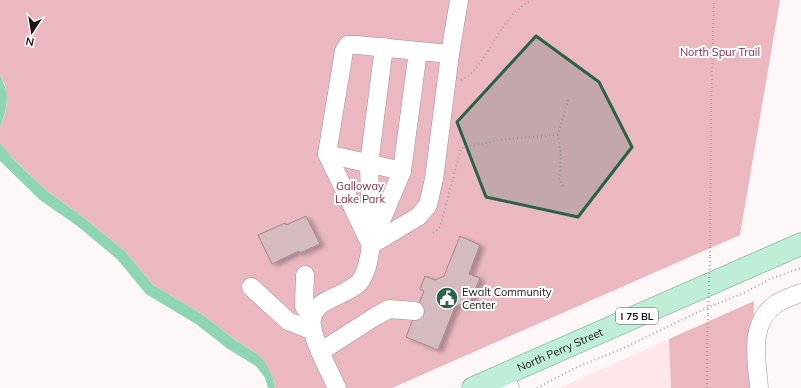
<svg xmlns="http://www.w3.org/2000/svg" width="801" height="388" font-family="Mulish,sans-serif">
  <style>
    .built { fill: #fde7eb }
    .green { fill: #ebb8c2 }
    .water { fill: #8dd5b3 }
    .building { fill: #d5bbbf; stroke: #a1888d; filter: url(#shadow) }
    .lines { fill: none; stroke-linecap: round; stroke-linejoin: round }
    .minor-casing { stroke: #a78e92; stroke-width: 19 }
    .major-casing { stroke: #699a82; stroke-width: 23 }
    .path { stroke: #a8a1a2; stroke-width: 2; stroke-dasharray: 1 3; stroke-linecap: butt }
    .minor { stroke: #fff; stroke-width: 18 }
    .major { stroke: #beeed7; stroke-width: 22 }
    .path-bridge { stroke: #a8a1a2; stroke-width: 2; stroke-dasharray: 1 3; stroke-linecap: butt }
    .marked { fill: #2a624a; fill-opacity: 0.2; stroke: #2a624a; stroke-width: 3; stroke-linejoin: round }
    .labels { text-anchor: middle; stroke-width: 4; stroke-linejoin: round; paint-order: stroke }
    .shield { fill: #fff; stroke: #605a5b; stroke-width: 1 }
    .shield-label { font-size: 10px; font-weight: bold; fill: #1c1315 }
    .park-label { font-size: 11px; fill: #802c45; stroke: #fff }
    .poi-label { font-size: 11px; fill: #1c1315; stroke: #fff; text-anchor: start }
    .street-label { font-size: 11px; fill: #1c1315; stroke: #fff }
  </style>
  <defs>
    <filter id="shadow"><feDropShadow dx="4.5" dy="2.5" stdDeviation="2" flood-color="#0004"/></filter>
  </defs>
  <rect width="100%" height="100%" fill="#fdf7f8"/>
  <path class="built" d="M669 339 671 388H559Z"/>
  <g class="green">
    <path d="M0 0H780L740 235 392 388H275L273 378 257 354 235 340 202 314 153 285 125 251 83 217 47 191 4 150 0 143V127L5 114 7 103 5 85 0 75Z"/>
    <path d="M754 301 753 342 754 388H671L669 339Z"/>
  </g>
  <g class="water">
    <path d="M0 75C10 94 8 108 0 127Z"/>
    <path d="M0 143 12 158 47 191 83 217 125 251 153 285 202 314 235 340 257 354 264 361 273 378 275 388H268L265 378 256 366 228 349 196 324 146 294 117 259 76 225 40 200 0 161Z"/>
  </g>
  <g class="building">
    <path d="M306 216 320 244 300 253 299 251 272 264 258 235 285 223 286 225Z"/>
    <path d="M460 236 480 245 469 274 480 278 468 307 461 304 455 307 438 350 406 337 424 291 420 289 425 276 435 280 444 276Z"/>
  </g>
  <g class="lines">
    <g class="minor-casing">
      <g id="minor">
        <path d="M327 154 402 171"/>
        <path d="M371 238 369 164 384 47"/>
        <path d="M371 245 327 154 344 51 348 45H357L450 54"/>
        <path d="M371 245 402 171 418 51"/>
        <path d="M305 275 304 306 312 319"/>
        <path d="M251 287 288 321 313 331"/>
        <path d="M320 352 376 316 389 309 415 311"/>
        <path d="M504 374 510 388"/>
        <path d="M337 388C330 372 309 335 312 319 316 296 349 297 361 280 368 270 369 257 371 245L419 216 428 205 434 179 450 54 459 0"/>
        <path d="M759 388C757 360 748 323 776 304 783 299 793 296 801 293"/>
      </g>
    </g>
    <g class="major-casing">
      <g id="major">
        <path id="s1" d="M473 388 801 244"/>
      </g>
    </g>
    <g class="path">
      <path d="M461 80C473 75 479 64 486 54 498 35 511 10 532 0"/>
      <path d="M563 186 559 180 561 156 558 135 568 100"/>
      <path d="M433 233 440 227 461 148 506 139 558 135"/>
      <path d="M710 256 711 107 714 0"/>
      <path d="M537 388 577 367 624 348 700 311 746 292 770 279 801 268"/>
      <path d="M707 388V347L708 314"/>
    </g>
    <use href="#minor" class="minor"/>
    <use href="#major" class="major"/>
    <path class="path-bridge" d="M708 314 710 256"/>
  </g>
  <path class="marked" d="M536 36 599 82 632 147 578 217 486 197 457 122Z"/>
  <defs>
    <g id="civic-disc" transform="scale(1.15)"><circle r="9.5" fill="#2a624a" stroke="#fff"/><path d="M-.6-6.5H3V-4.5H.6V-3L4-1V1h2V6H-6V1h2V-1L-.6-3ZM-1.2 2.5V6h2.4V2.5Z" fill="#fff"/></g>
  </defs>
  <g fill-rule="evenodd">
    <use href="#civic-disc" x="447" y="298"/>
  </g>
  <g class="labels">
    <rect class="shield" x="616" y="308" width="42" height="16" rx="3"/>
    <g class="shield-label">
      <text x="637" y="320">I 75 BL</text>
    </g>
    <g class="park-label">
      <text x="720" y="56">North Spur Trail</text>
      <text x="360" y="190">Galloway<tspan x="360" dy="13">Lake Park</tspan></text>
    </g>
    <g class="poi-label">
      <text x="462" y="296">Ewalt Community<tspan x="462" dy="13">Center</tspan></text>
    </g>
    <g class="street-label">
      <text dy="4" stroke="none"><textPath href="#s1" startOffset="95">North Perry Street</textPath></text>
    </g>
  </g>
  <g transform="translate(32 32) rotate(192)" stroke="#ffffff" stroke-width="3" paint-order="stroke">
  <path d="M0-3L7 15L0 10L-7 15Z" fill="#1c1315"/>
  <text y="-6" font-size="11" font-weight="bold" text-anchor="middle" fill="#1c1315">N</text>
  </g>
</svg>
